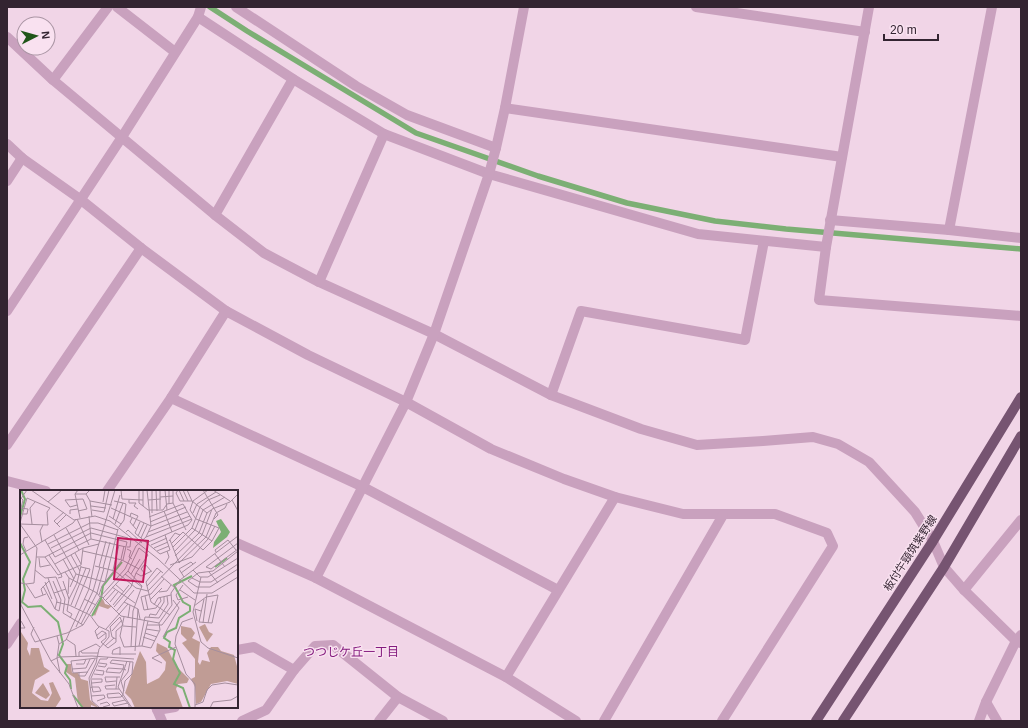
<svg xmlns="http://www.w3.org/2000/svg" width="1028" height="728" font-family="Arial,'Noto Sans JP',sans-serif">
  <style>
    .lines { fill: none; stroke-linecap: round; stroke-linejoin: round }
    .stream { stroke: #7caf74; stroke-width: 5.5 }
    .minor { stroke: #c9a1be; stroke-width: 10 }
    .major { stroke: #765471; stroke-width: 10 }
    .labels { text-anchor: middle; stroke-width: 3; stroke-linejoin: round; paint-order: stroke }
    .street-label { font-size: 11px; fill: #332431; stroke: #f9e1f0 }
    .neighbourhood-label { font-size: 12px; fill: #841b7e; stroke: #f9e1f0 }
    .inset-river { fill: none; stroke: #7caf74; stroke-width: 2 }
    .inset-road { fill: none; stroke: #a58e9e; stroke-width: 1 }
    .view { fill: #c2185b; fill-opacity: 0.15; stroke: #c2185b; stroke-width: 2 }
    .inset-edge { fill: none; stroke: #332431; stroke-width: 2 }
  </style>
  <rect width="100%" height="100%" fill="#f1d5e7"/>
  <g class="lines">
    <path class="stream" d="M210 7 247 31 416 133 538 176 627 203 715 221 786 229 1021 249"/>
    <g class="minor">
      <path d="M117 7 175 52"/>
      <path d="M236 7 356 86 407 115 496 148"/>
      <path d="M696 7 865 32"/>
      <path d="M198 17 293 79 384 134 489 174 698 234 826 247 869 7"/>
      <path d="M7 37 53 80 215 215 264 253 319 282 434 334 551 395 641 429 697 445 763 441 813 437 838 444 869 462 915 512 933 541 944 567 964 590 1016 641 1021 643"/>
      <path d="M53 80 108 7"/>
      <path d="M505 108 842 157"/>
      <path d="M7 144 22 158 80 199 141 248 226 311 308 355 406 402 491 449 564 479 615 497 683 514H775L827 533 833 546 722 721"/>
      <path d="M7 181 22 158"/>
      <path d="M215 215 293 79"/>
      <path d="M830 220 949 230 1021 238"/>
      <path d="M949 230 992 7"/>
      <path d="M826 247 819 300 1021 316"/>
      <path d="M319 282 384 134"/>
      <path d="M7 311 122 137 198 17 201 7"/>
      <path d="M551 395 581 311 745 340 764 241"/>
      <path d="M171 398 363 487 558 590"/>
      <path d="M7 445 141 248"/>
      <path d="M7 481 46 491"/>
      <path d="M107 491 171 398 226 311"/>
      <path d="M237 543 316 578 506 677 576 721"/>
      <path d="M316 578 406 402 434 334 489 174 496 148 505 108 524 7"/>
      <path d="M964 590 1021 520"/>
      <path d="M7 644 21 623"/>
      <path d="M237 650 254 647 294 670"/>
      <path d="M506 677 615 497"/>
      <path d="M986 702 997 721"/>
      <path d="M156 707 162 721"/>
      <path d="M157 710 175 707"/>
      <path d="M242 721 266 710 294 670 315 646 333 645 398 697 443 721"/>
      <path d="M379 721 398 697"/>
      <path d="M604 721 723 515"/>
      <path d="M979 721 986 702 1016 641 1021 635"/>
    </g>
    <g class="major">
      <path d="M816 721 933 541 1021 397"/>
      <path d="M843 721 944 567 1021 436"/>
    </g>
  </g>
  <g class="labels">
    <g class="street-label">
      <text transform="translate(910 553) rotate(-57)" y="4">板付牛頸筑紫野線</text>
    </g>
    <g class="neighbourhood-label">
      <text x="351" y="656">つつじケ丘一丁目</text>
    </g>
  </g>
  <g transform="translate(20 490)">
    <rect width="218" height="218" fill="#f1d5e7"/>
    <path d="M83 109 85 114 92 116 88 119 79 116 75 126 73 123 80 110ZM185 134 189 142 193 144 187 152 179 137ZM161 136 171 138 175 143 172 148 180 152 178 172 180 175 182 170 190 172 187 163 191 157H198L201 161 214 165 218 180V194L207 191 191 194 181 212 176 214 175 197 171 189 175 187V169L162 153 167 150 161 144ZM1 142 8 153 7 159 10 166 11 158H19L24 177 30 181 15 190 12 203 21 210 28 211 32 203 29 193 33 192 41 209 35 218H0ZM137 153 147 158 156 176 169 189 167 193 158 194 156 199 163 218H115L111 209 105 203 120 161 126 172 127 194 139 188 145 180 146 172 136 161ZM46 174H51L52 183H58L61 189 68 191 70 210 79 218 71 215V218H62L58 213 55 188 46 182ZM23 193 30 205 26 209 15 203Z" fill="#c09c95"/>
    <path d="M201 29 210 42 207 47 193 58 194 52 201 42 196 31Z" fill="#7caf74"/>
    <path class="inset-river" d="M0 27 5 9 1 0M0 53 10 72 3 89 5 100 2 112 8 117 21 116 38 132 43 154 39 165 47 176 45 183 50 190 51 199M195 77 207 68M72 126 81 109 83 96 102 72M53 205 63 218M170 218 163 198 154 194 160 183 153 169 155 160 149 157 150 152 144 148 147 142 156 138 159 128 170 121V116L163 112 154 95 172 86"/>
    <path class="inset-road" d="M11 0 54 30 75 26 90 31 138 69 174 103H192L218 87M58 0 55 4 60 28M101 0 102 9 123 10M119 0V13L123 16M123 0V16L128 20H143L147 14 153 13M132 0V23M136 0 137 21M145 0 147 20M149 0V14M153 0V13L166 40M158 0 156 3 160 11H172M159 0 164 11M163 0 168 11M167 0 172 11 187 23M183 0 198 25 194 29M193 0 210 11M55 4H66L70 0M66 4 70 11 72 27M0 7 3 10 0 22M140 7 153 6M0 10 7 0M109 10V13H116L114 16 118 19M128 10 141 9M212 10 218 21M70 11 92 15M94 11 103 13 95 34M28 12 42 0M83 12 85 0M57 15 50 17 45 10 63 9 67 19 58 21M71 16 86 18M0 18 8 19 7 24H3M91 18 131 36 167 22M140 19V0M72 20 84 22 89 0M144 21 152 42M173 23 177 14 196 2M50 24V20L58 19M69 26 71 49M89 26 101 34M110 27 111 23 118 26 113 36M112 28 110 32 116 39M57 29 69 55M93 29 100 5M120 32 115 43 140 64 150 60 145 45M130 32 166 17M0 33 7 8 30 18M0 34 17 58 14 93 6 94M0 34 28 35 27 22 30 18M12 34 10 18 15 12M37 34 46 25M40 37 34 31 44 22M99 37 104 30 106 14 103 13M46 38 59 60M172 38 192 51M106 42 108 40 122 53M128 42 170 26M34 45 56 84 85 92M118 46 124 33M126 47 172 29M121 48 127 35M25 50 35 67 71 49 106 57M150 50 159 73 186 47 196 23 205 18 207 14M149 51 155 43 160 45M22 52 20 41 23 35M126 53 168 35 172 30 163 14 129 27M152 53 163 42 183 60 192 51 199 38 176 29 170 20 173 11 188 0M218 53 186 77 191 79 218 59M28 54 70 33H78L98 40M131 55 147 48M107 57H110L111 48M153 57 172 38 180 17 188 10 200 5M31 58 71 38 108 48M134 58 148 52M107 59 111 61 109 67 112 69M6 61 3 54 4 48 8 47M63 61 102 70 119 79M137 61 149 56M155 61 175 40 183 20 205 7M218 61 193 81 178 83 168 91 177 97H190L218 79M196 62 195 60 208 50 216 60M55 63 61 74M195 64 205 77M0 65 53 33 56 29M29 65 41 84 42 87 38 88M51 65 60 81M155 66 179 43 187 23 191 20M16 67H25L71 43 107 52M25 67 38 85 61 75 63 58M19 68 20 77 30 75M43 69 54 89M101 69 104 56M103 70 107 52M35 74 63 58 79 54M145 74 149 67 147 61M150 75 172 67 188 49 195 36M75 76 95 81 116 98 128 101 182 45 192 19 210 12 218 4M79 77 86 51M83 78 90 52M15 80 25 88 36 87 45 109 43 123 63 135M93 80 99 55M173 80 180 87H188L218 68M108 81 122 96 113 121 111 157M45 82 49 88 77 103 80 107M189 82 198 93M116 83 121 86 132 81M143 83 137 78 126 92 131 112 150 125M161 83 176 72M105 84 122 97M111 84 120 69M126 85 121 79 125 74 131 81M141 86 155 98M164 87 159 79 171 72 173 74M181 87 173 122 181 152 188 158 218 168M28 88 37 111 35 119M172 88 180 92H191L218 74M0 89 1 115 31 171 49 194 58 218M33 91 41 110 39 121 35 119M43 91 49 109 47 121 52 124 50 128M25 92 32 109M85 92 98 39M1 93 6 94 15 108 26 104M95 94 104 102M163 95 156 105 158 110 168 107M23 96 35 119M127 96 141 81M50 97 56 84M92 97 115 113M160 100 175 110M139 102 147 101 151 95M34 103 46 99M48 104 49 88M23 105 21 99 29 91M79 105 82 96 102 70M81 106 101 126 139 133 152 115 151 103 160 90 218 46M125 106 128 120M140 107 141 111 136 118 124 120 121 107 131 104 144 89M83 108 108 81 119 58 128 65M49 109 57 93 61 76M64 109 76 115M86 110 95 100M130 110 142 98M36 112 49 115 70 125 78 136 89 141V147L79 159 76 173 69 188 72 211 80 218M90 112 98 102M104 112 118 119 120 129M51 115 66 78M93 115 109 95M134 115 138 108 151 105M174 116 186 107 198 105 192 133 179 132 184 109M55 117 69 82 70 79 61 77M94 117 111 97 116 83 128 65M96 122 114 100M104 127 100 146 104 157 122 156 131 158 140 140 139 133M129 127 130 124 136 125 144 112V107M108 128 110 115M173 128 162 132 156 146 155 154 166 184 175 194V218M177 131 175 119 181 121M183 133 187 104M188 133 193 111M61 134 77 103 84 78M127 135H142L160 111M103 136 116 137M14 137 11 144 15 152 47 143 63 135 81 106 105 79 116 56 126 47 131 36 127 0M56 137 73 101 80 77M79 137 75 141 78 149 86 143M1 138H5L1 131M86 139 108 114M126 139 139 141M92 141 102 130M86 143V148L81 152 88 158 96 152V141L103 135 100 127 90 137 92 147 96 149M125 143 137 147M37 146 39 154 37 168 40 183M76 146 82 141 86 143M123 147 135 151M143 147 159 118 153 110M46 149 55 155 56 166M39 154 46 150 69 99 77 60 95 0M85 156 94 148M119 156 125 127 139 128 148 114 147 106M122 156 128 131M93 160 92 164H116M93 160 100 157V165M61 161 62 163H78M115 161 118 119M59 166V162L76 154 80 157M31 171 39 167 72 166 114 169M107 171 98 197 112 218M142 173 132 168 156 157M56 174H64L66 169M104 175 90 173 92 170 113 172 112 184 105 191 103 204 102 206 101 207 88 208 87 204 99 203 102 206 105 210 109 215V218M104 175 103 179 100 183 86 182 88 178 103 179 106 180M78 176 85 177 87 174 79 173M52 179 66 178 70 169M59 182V186H65L75 169M68 182 53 183 51 171 77 168M74 184 83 185 84 181 76 180M72 189H82V192L72 193M96 191 86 192 85 187H100M95 195 85 196 86 199H99M70 198 72 197H79L81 201 73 202 72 197 71 189V188L80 169H87L88 167M96 199 97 187M104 201 101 191 108 182 110 172M71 206 84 205 85 208 77 211M105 210 92 213 94 216 108 213M80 214 87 212 90 215 83 217M175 215 183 212 187 200 192 195 205 193 218 195M190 218 193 212 211 210 218 206"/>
    <path class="view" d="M98 48 128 51 123 92 94 89Z"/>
    <rect width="218" height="218" class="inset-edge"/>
  </g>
  <rect width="1028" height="728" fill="none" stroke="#332431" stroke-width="16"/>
  <g transform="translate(36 36) rotate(84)"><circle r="19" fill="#f9e1f0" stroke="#aa95a4"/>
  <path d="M0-3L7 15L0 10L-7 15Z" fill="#205519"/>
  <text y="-6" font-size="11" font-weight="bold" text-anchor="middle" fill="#332431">N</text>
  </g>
  <path d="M884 34v6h54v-6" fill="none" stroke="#332431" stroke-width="2"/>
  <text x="890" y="34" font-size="12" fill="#332431" stroke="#f9e1f0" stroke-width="3" paint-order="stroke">20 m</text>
</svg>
